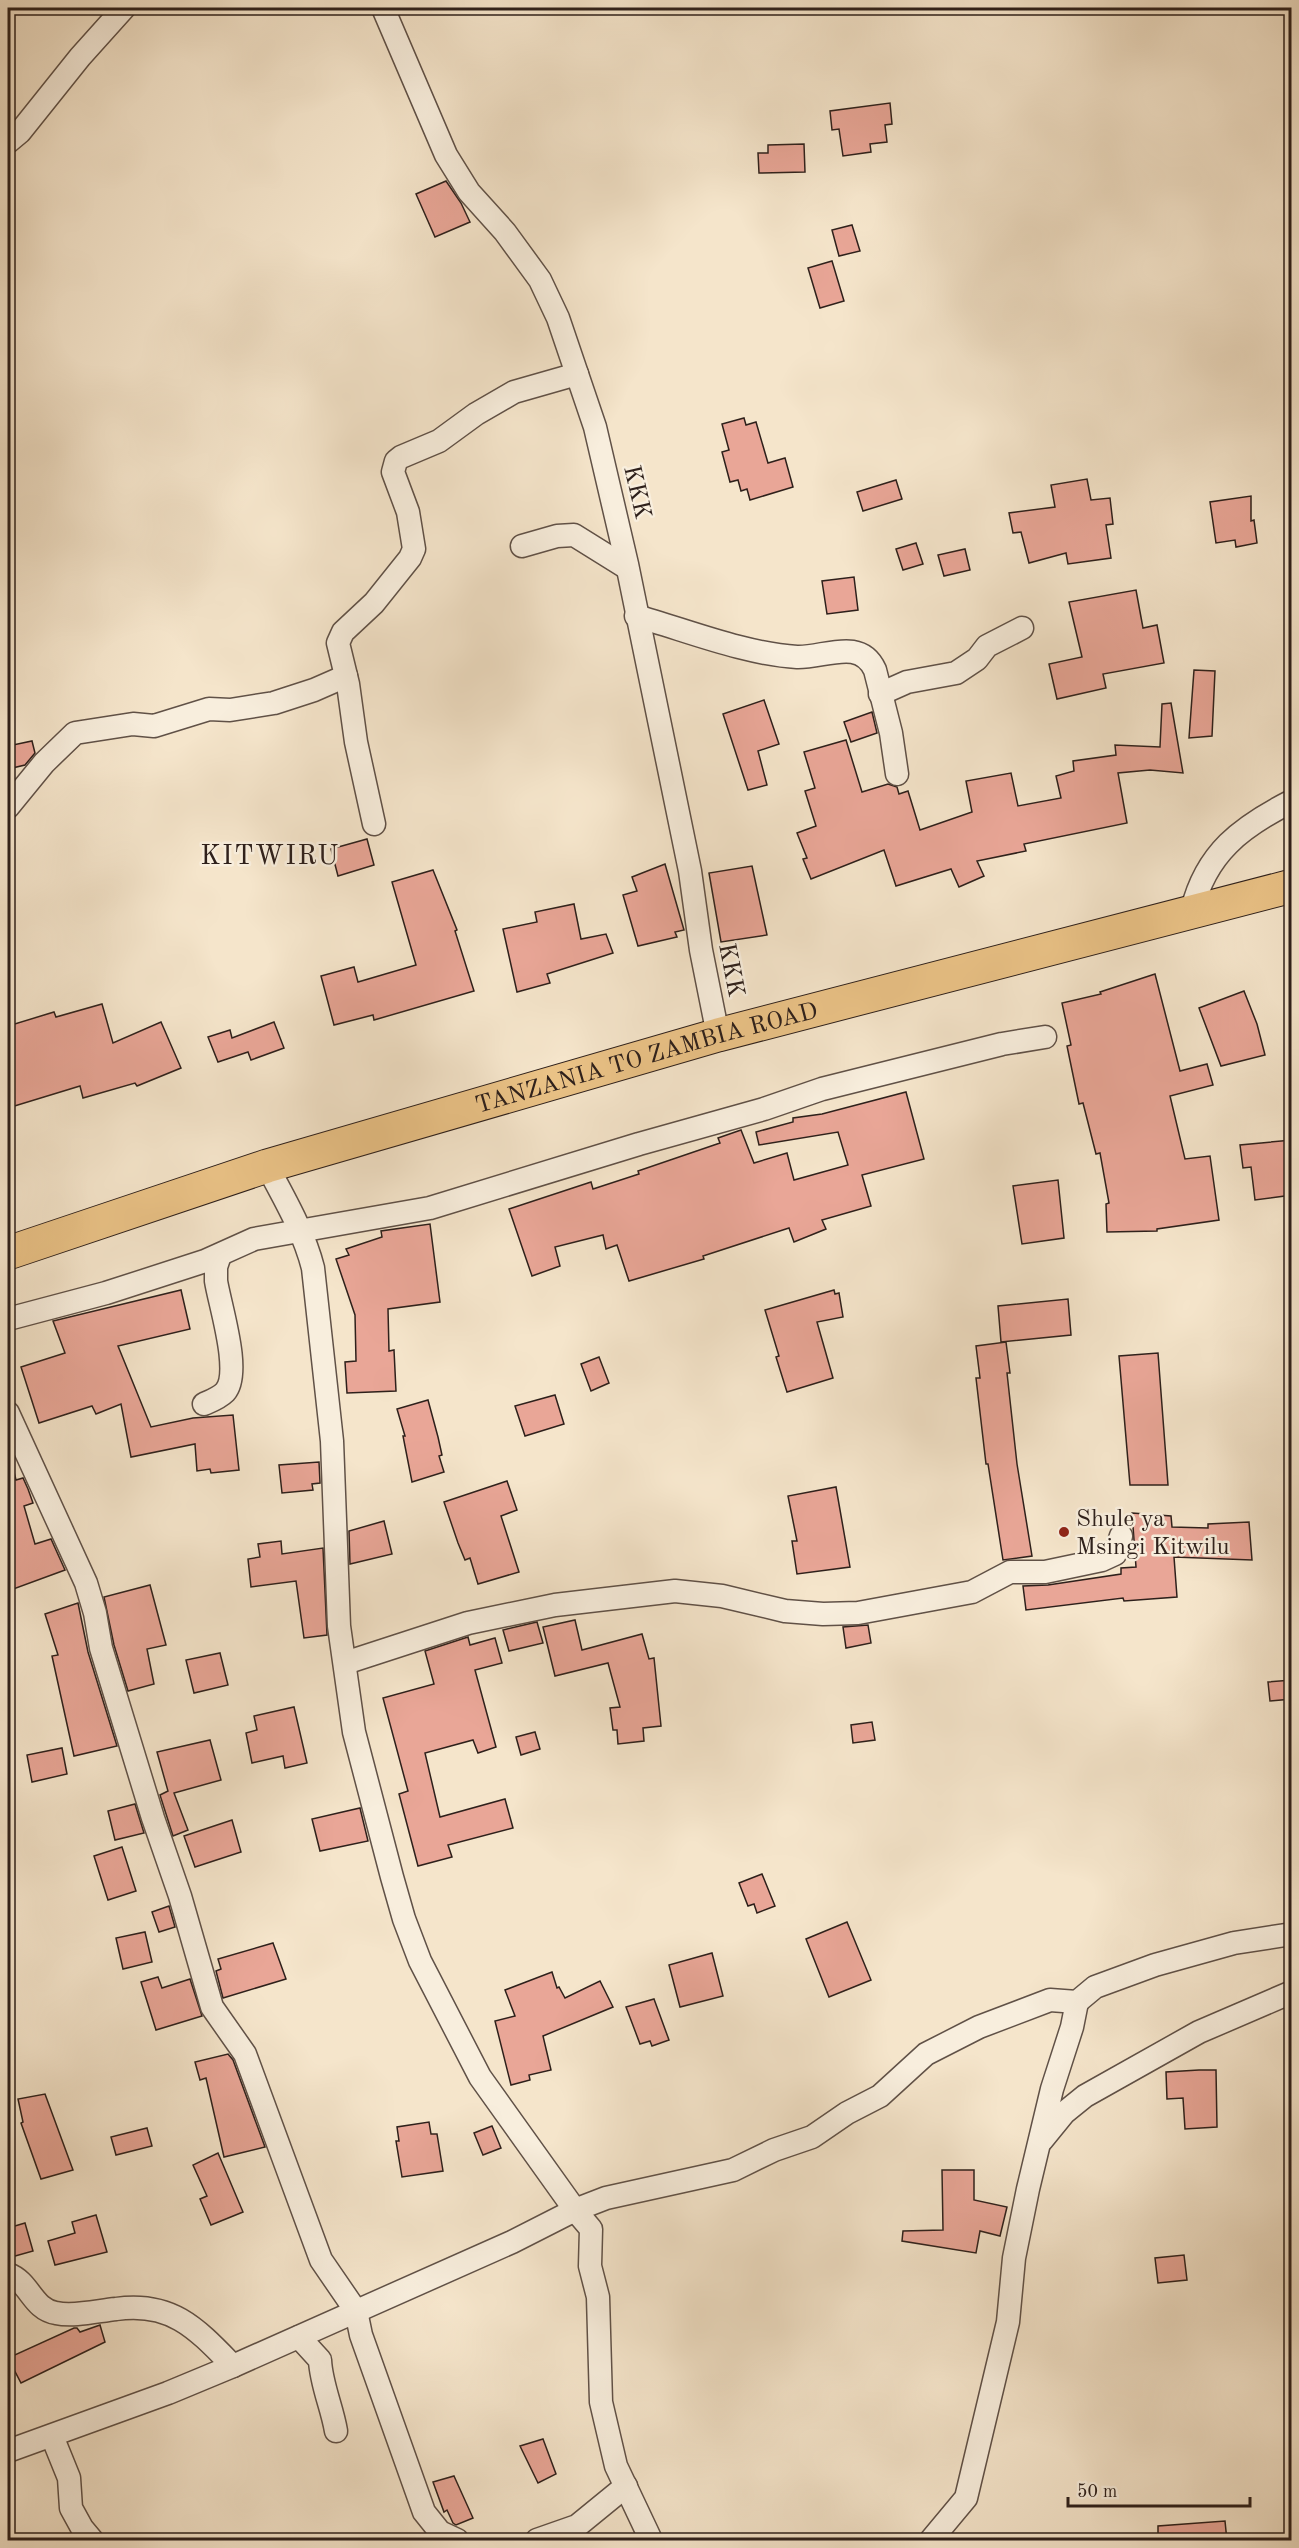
<svg xmlns="http://www.w3.org/2000/svg" width="1299" height="2548" font-family="'Old Standard TT',serif">
  <style>
    .building { fill: #e9a697; stroke: #2e201b; stroke-width: 1.5 }
    .lines { fill: none; stroke-linecap: round; stroke-linejoin: round }
    .minor-casing { stroke: #605147; stroke-width: 25 }
    .trunk-casing { stroke: #2e201b; stroke-width: 35 }
    .minor { stroke: #f8eedd; stroke-width: 22 }
    .trunk { stroke: #eac286; stroke-width: 33 }
    .poi-dot { fill: #8f2418; stroke: #f8eedd; stroke-width: 2 }
    .labels { text-anchor: middle; stroke-width: 5; stroke-linejoin: round; paint-order: stroke }
    .street-label { font-size: 24px; fill: #2e201b; stroke: #f8eedd }
    .poi-label { font-size: 24px; fill: #2e201b; stroke: #f8eedd; text-anchor: start }
    .quarter-label { font-size: 27px; letter-spacing: 1.5px; fill: #2e201b; stroke: #f8eedd }
  </style>
  <rect width="100%" height="100%" fill="#f5e5cb"/>
  <filter id="stains"><feTurbulence type="fractalNoise" baseFrequency=".00333" numOctaves="4"/><feColorMatrix values="0 0 0 0 .2 0 0 0 0 .09 0 0 0 0 .02 0 0 0 .5 -.17"/></filter>
  <radialGradient id="worn" r=".72"><stop offset=".6" stop-color="#630" stop-opacity="0"/><stop offset="1" stop-color="#630" stop-opacity=".3"/></radialGradient>
  <g class="building">
    <path d="M890 103 892 124 885 125 887 142 870 144 871 152 843 156 839 129 832 130 830 111Z"/>
    <path d="M804 144 805 172 759 173 758 153H768V145Z"/>
    <path d="M446 181 461 203 470 222 435 237 416 194Z"/>
    <path d="M852 225 860 251 839 256 832 230Z"/>
    <path d="M832 261 844 301 820 308 808 268Z"/>
    <path d="M744 418 746 425 756 422 768 463 785 458 793 487 750 500 747 489 741 491 738 480 730 482 722 452 729 450 722 424Z"/>
    <path d="M1087 479 1091 500 1110 498 1113 524 1106 525 1111 558 1068 564 1066 553 1029 563 1021 532 1013 533 1009 513 1055 507 1051 485Z"/>
    <path d="M896 480 902 499 863 511 857 492Z"/>
    <path d="M1251 496V521L1254 520 1257 543 1236 547 1235 540 1216 543 1210 502Z"/>
    <path d="M916 543 923 564 903 570 896 549Z"/>
    <path d="M965 549 970 570 944 576 938 555Z"/>
    <path d="M854 577 858 610 827 614 822 581Z"/>
    <path d="M1136 590 1143 628 1157 625 1164 663 1103 674 1106 688 1057 699 1049 664 1082 657 1069 602Z"/>
    <path d="M1194 670 1215 671 1212 736 1189 738Z"/>
    <path d="M764 700 779 744 758 751 767 785 748 790 723 714Z"/>
    <path d="M1171 703 1183 773 1150 770 1118 773 1127 823 1024 844 1026 851 977 861 984 876 959 887 951 869 896 886 884 850 811 879 803 859 807 858 797 833 816 826 805 791 815 788 804 752 846 740 862 792 888 784 897 787 899 794 908 791 920 830 972 812 966 781 1011 773 1018 806 1061 798 1056 776 1074 771 1073 761 1116 755 1115 745 1160 747 1162 704Z"/>
    <path d="M872 712 877 733 851 742 844 722Z"/>
    <path d="M32 741 35 753 25 765 8 769V746Z"/>
    <path d="M367 839 374 865 338 876 331 849Z"/>
    <path d="M665 864 684 930 675 932 677 937 638 946 623 895 637 891 632 877Z"/>
    <path d="M752 866 767 935 721 942 709 873Z"/>
    <path d="M433 870 457 930 455 931 474 991 374 1020 373 1015 334 1025 321 976 354 967 358 982 416 965 392 882Z"/>
    <path d="M574 904 581 939 606 934 613 953 547 974 550 983 517 992 503 929 537 922 535 912Z"/>
    <path d="M1155 974 1180 1071 1207 1064 1213 1085 1170 1096 1185 1159 1210 1156 1219 1220 1157 1229V1231L1107 1232 1106 1204 1109 1203 1100 1153 1096 1154 1083 1103 1079 1104 1067 1046 1071 1045 1062 1003 1101 994 1100 992Z"/>
    <path d="M1244 991 1257 1024 1265 1055 1221 1066 1199 1008Z"/>
    <path d="M102 1004 113 1043 161 1022 181 1068 137 1086 135 1083 83 1098 80 1086 8 1108V1026L54 1012 56 1017Z"/>
    <path d="M274 1022 284 1048 251 1060 248 1052 218 1062 208 1037 230 1030 232 1038Z"/>
    <path d="M906 1092 924 1159 862 1175 871 1206 822 1220 826 1229 794 1242 789 1228 703 1256 704 1259 629 1281 617 1245 606 1249 603 1235 555 1247 560 1266 532 1276 509 1209 591 1182 593 1189 639 1174 638 1171 720 1143 718 1138 741 1130 754 1163 787 1153 794 1180 848 1165 838 1132 759 1145 756 1132 793 1122V1118L822 1114Z"/>
    <path d="M1292 1140V1161L1288 1162 1292 1195 1255 1200 1251 1167 1243 1168 1240 1145Z"/>
    <path d="M1058 1180 1064 1238 1022 1244 1013 1186Z"/>
    <path d="M430 1224 440 1302 388 1309 389 1351 394 1350 396 1391 347 1393 345 1362 356 1361 355 1315 336 1259 349 1255 346 1249 382 1237 381 1231Z"/>
    <path d="M181 1290 190 1329 118 1346 151 1427 193 1418 233 1415 239 1470 211 1473 210 1469 197 1471 195 1444 131 1457 121 1404 96 1414 92 1406 39 1423 21 1367 65 1353 53 1321Z"/>
    <path d="M834 1290 835 1294 839 1293 843 1317 817 1322 833 1378 787 1392 776 1357 779 1356 765 1310Z"/>
    <path d="M1068 1299 1071 1335 1001 1342 998 1306Z"/>
    <path d="M1006 1342 1010 1373H1007L1017 1464 1032 1556 1003 1560 988 1464H986L976 1378H980L976 1346Z"/>
    <path d="M1158 1353 1168 1485H1130L1119 1356Z"/>
    <path d="M599 1357 609 1383 591 1391 581 1364Z"/>
    <path d="M555 1395 564 1424 525 1436 515 1406Z"/>
    <path d="M428 1400 438 1437 442 1455 439 1456 444 1472 412 1482 403 1436H405L397 1409Z"/>
    <path d="M319 1462 320 1483 312 1484 313 1490 282 1493 279 1465Z"/>
    <path d="M8 1468H13L16 1480 23 1478 28 1489 33 1503 24 1506 35 1544 51 1539 65 1570 8 1591Z"/>
    <path d="M507 1481 517 1510 501 1516 519 1572 478 1584 470 1558 465 1560 458 1543 444 1502Z"/>
    <path d="M836 1487 850 1567 797 1574 792 1541H797L788 1496Z"/>
    <path d="M1132 1513 1171 1516 1172 1527 1208 1528V1524L1249 1522 1252 1560 1174 1557 1177 1597 1124 1601 1123 1598 1026 1610 1023 1586 1048 1585 1121 1574V1568L1136 1567Z"/>
    <path d="M384 1521 392 1554 350 1564 349 1531Z"/>
    <path d="M281 1541 282 1554 323 1548 327 1635 304 1638 296 1581 251 1587 248 1559 260 1557 258 1544Z"/>
    <path d="M150 1585 166 1645 147 1649 154 1684 128 1691 114 1645 104 1597Z"/>
    <path d="M78 1603 88 1652 117 1746 74 1756 52 1656 58 1655 45 1614Z"/>
    <path d="M575 1620 582 1650 642 1634 649 1659 654 1658 661 1726 643 1728 644 1741 618 1744 617 1730H613L610 1708 620 1707 608 1663 555 1676 543 1627Z"/>
    <path d="M537 1622 543 1643 509 1651 503 1630Z"/>
    <path d="M868 1625 871 1643 846 1648 843 1627Z"/>
    <path d="M468 1637 470 1645 495 1638 502 1663 475 1670 496 1747 478 1753 473 1740 425 1753 440 1817 505 1799 513 1828 448 1845 452 1857 418 1866 399 1794 408 1791 383 1698 434 1684 425 1651Z"/>
    <path d="M220 1653 228 1685 194 1693 186 1660Z"/>
    <path d="M1292 1680V1699L1270 1701 1268 1682Z"/>
    <path d="M294 1707 307 1763 285 1768 283 1756 252 1763 246 1733 257 1730 254 1716Z"/>
    <path d="M872 1722 875 1740 853 1743 851 1725Z"/>
    <path d="M535 1732 540 1749 521 1755 516 1737Z"/>
    <path d="M210 1740 221 1780 174 1793 188 1830 173 1836 160 1795 168 1791 157 1752Z"/>
    <path d="M62 1748 67 1774 32 1782 27 1755Z"/>
    <path d="M135 1804 144 1833 115 1840 108 1811Z"/>
    <path d="M360 1808 368 1841 320 1851 312 1819Z"/>
    <path d="M232 1820 241 1852 195 1867 184 1836Z"/>
    <path d="M122 1847 136 1891 108 1900 94 1856Z"/>
    <path d="M762 1874 775 1906 757 1913 754 1904 748 1906 739 1883Z"/>
    <path d="M169 1906 175 1927 159 1932 152 1912Z"/>
    <path d="M847 1922 871 1980 829 1997 806 1939Z"/>
    <path d="M145 1932 152 1962 123 1969 116 1938Z"/>
    <path d="M273 1943 286 1979 223 1998 216 1971 221 1969 218 1959Z"/>
    <path d="M712 1953 723 1996 680 2007 669 1965Z"/>
    <path d="M552 1972 557 1988 559 1987 565 1998 600 1981 613 2007 543 2036 551 2070 529 2075 530 2080 511 2085 495 2021 515 2016 505 1990Z"/>
    <path d="M158 1977 162 1988 190 1979 202 2016 156 2030 141 1982Z"/>
    <path d="M654 1999 669 2040 652 2046 650 2041 640 2044 626 2007Z"/>
    <path d="M228 2054 233 2060 265 2147 224 2157 206 2078 200 2080 195 2062Z"/>
    <path d="M1199 2070H1216L1217 2127 1185 2129 1183 2098 1167 2099 1166 2072Z"/>
    <path d="M45 2094 73 2170 41 2179 21 2123 23 2122 18 2099Z"/>
    <path d="M429 2122 431 2134H437L443 2171 402 2177 396 2141H399L397 2127Z"/>
    <path d="M492 2126 501 2148 483 2155 474 2133Z"/>
    <path d="M147 2128 152 2146 116 2155 111 2137Z"/>
    <path d="M218 2153 243 2212 211 2225 200 2199 207 2196 193 2165Z"/>
    <path d="M942 2170H974V2200L1007 2207 1000 2236 980 2231 976 2253 902 2241 903 2231 943 2230Z"/>
    <path d="M96 2215 107 2252 55 2265 48 2241 75 2233 72 2222Z"/>
    <path d="M25 2223 33 2251 8 2258V2228Z"/>
    <path d="M1184 2255 1187 2280 1158 2283 1155 2258Z"/>
    <path d="M100 2325 105 2342 21 2383 8 2358 74 2328H77L80 2332Z"/>
    <path d="M543 2439 556 2474 538 2483 520 2446Z"/>
    <path d="M454 2476 473 2518 456 2525 453 2523 447 2510 444 2512 433 2482Z"/>
    <path d="M1225 2521 1227 2541H1158V2526Z"/>
  </g>
  <g class="lines">
    <g class="minor-casing">
      <g id="minor">
        <path d="M383 8 446 155 469 192 505 232 540 280 558 318 595 427 627 564 690 871 701 950 718 1035"/>
        <path d="M8 142 20 132 80 57 124 8"/>
        <path d="M522 546 557 536 574 535 627 568"/>
        <path d="M636 616C686 630 745 654 797 657 824 658 860 637 875 670L891 733 897 774"/>
        <path d="M880 694 907 682 956 673 977 659 987 646 1022 628"/>
        <path d="M8 807 44 763 75 733 133 724 154 726 209 709 230 710 274 703 314 690 346 676"/>
        <path d="M374 824 356 742 348 684 338 643 343 632 374 603 410 558 414 549 408 512 393 472 396 461 401 457 439 441 476 414 514 392 577 374"/>
        <path d="M1192 910C1206 853 1241 827 1292 801"/>
        <path d="M267 1166C284 1198 304 1232 313 1268L332 1441 339 1626 354 1732 392 1877 404 1919 420 1961 480 2077 575 2210 591 2229 590 2266 598 2297 601 2402 616 2466 651 2540"/>
        <path d="M8 1319 106 1293 205 1261 254 1239 430 1208 639 1144 764 1109 822 1089 1002 1044 1045 1037"/>
        <path d="M204 1404C211 1401 219 1398 225 1392 242 1373 220 1306 216 1281V1267L220 1255"/>
        <path d="M8 1413 86 1583 95 1613 101 1648 153 1818 180 1896 212 2007 245 2054 321 2260 356 2311 361 2335 424 2512 440 2532 457 2540"/>
        <path d="M345 1663 468 1623 555 1605 675 1591 722 1596 785 1611 823 1614 858 1613 972 1592 1010 1572H1045L1102 1560 1115 1554 1121 1536"/>
        <path d="M1042 2140 1064 2113 1085 2096 1199 2032 1292 1992"/>
        <path d="M8 2274C30 2282 32 2309 56 2313 74 2317 97 2311 116 2309 172 2301 197 2329 233 2366"/>
        <path d="M299 2337 320 2360C321 2384 332 2407 336 2431"/>
        <path d="M52 2436 69 2478 71 2508 82 2528 92 2540"/>
        <path d="M8 2451 168 2393 233 2366 512 2242 575 2210 606 2198 733 2170 774 2150 812 2137 847 2113 880 2096 926 2054 979 2027 1050 2000 1077 2002 1095 1987 1155 1965 1234 1943 1292 1934"/>
        <path d="M537 2540 577 2526 626 2486"/>
        <path d="M931 2540 966 2498 1008 2322 1014 2258 1028 2189 1052 2089 1072 2027 1077 2002"/>
      </g>
    </g>
    <g class="trunk-casing">
      <g id="trunk">
        <path id="s1" d="M8 1253 267 1166 718 1035 1292 886"/>
      </g>
    </g>
    <use href="#minor" class="minor"/>
    <use href="#trunk" class="trunk"/>
  </g>
  <circle class="poi-dot" cx="1064" cy="1532" r="6"/>
  <g class="labels">
    <g class="street-label">
      <text transform="translate(638 492) rotate(77)" y="8">KKK</text>
      <text transform="translate(732 970) rotate(79)" y="8">KKK</text>
      <text dy="8" stroke="none"><textPath href="#s1" startOffset="668">TANZANIA TO ZAMBIA ROAD</textPath></text>
    </g>
    <g class="poi-label">
      <text x="1076" y="1526">Shule ya<tspan x="1076" dy="28">Msingi Kitwilu</tspan></text>
    </g>
    <g class="quarter-label">
      <text x="270" y="864">KITWIRU</text>
    </g>
  </g>
  <rect width="1299" height="2548" fill="none" stroke="#f5e5cb" stroke-width="30"/>
  <rect x="9" y="9" width="1281" height="2530" fill="none" stroke="#2e201b" stroke-width="3"/>
  <rect x="15" y="15" width="1269" height="2518" fill="none" stroke="#2e201b" stroke-width="1.5"/>
  <path d="M1068 2497v9h182v-9" fill="none" stroke="#2e201b" stroke-width="3"/>
  <text x="1077" y="2497" font-size="18" fill="#2e201b" stroke="#f8eedd" stroke-width="4.5" paint-order="stroke">50 m</text>
  <rect width="100%" height="100%" filter="url(#stains)"/>
  <rect width="100%" height="100%" fill="url(#worn)"/>
</svg>
